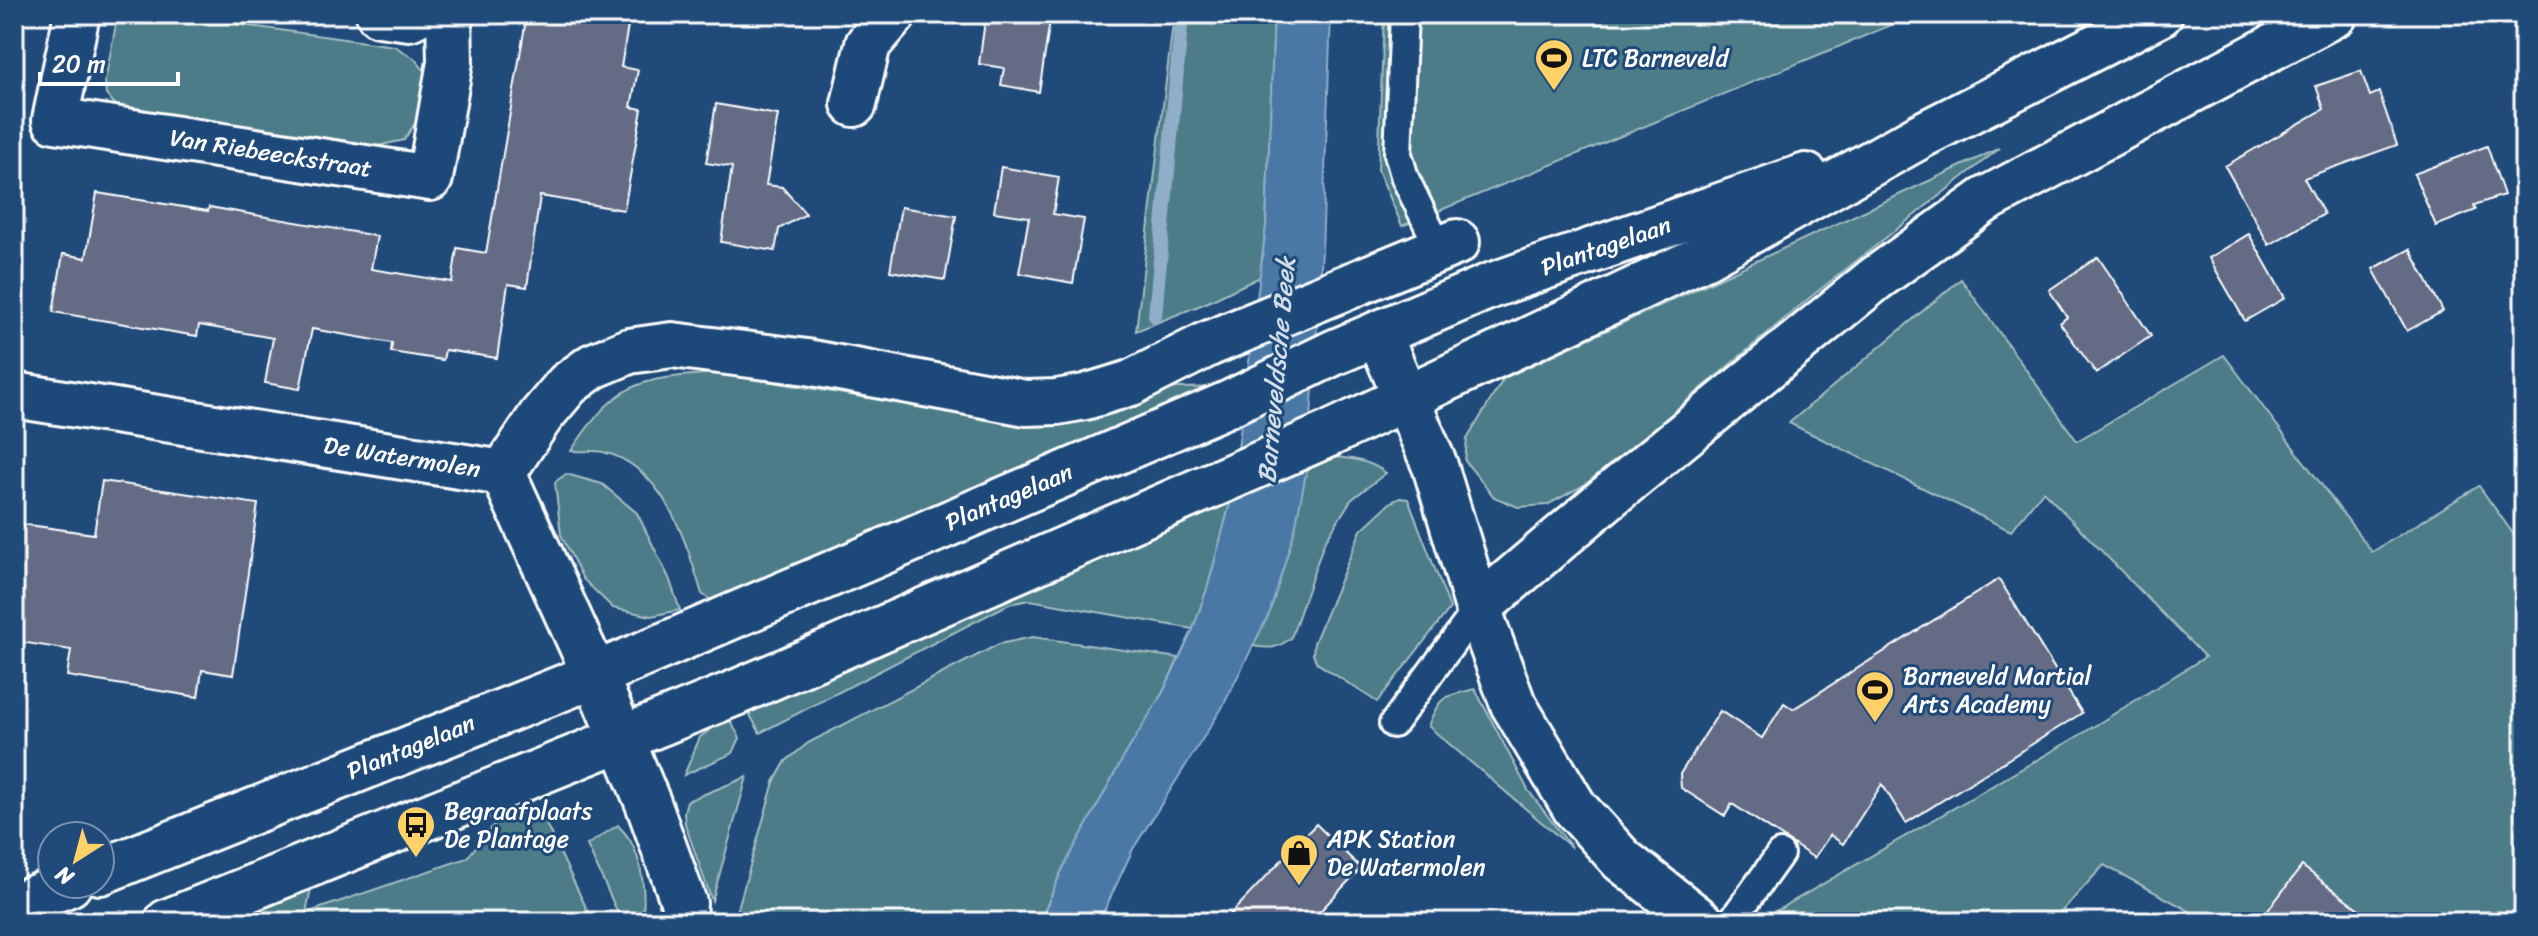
<svg xmlns="http://www.w3.org/2000/svg" width="2538" height="936" font-family="Sriracha,sans-serif">
  <style>
    .green { fill: #4c7c87; stroke: #a6bec3; stroke-width: 2 }
    .water { fill: #4878a5; stroke: #91aec9; stroke-width: 2 }
    .lines { fill: none; stroke-linecap: round; stroke-linejoin: round }
    .stream { stroke: #91aec9; stroke-width: 14 }
    .building { fill: #636c84; stroke: #fff; stroke-width: 2 }
    .lane-casing { stroke: #fff; stroke-width: 32 }
    .street-casing { stroke: #fff; stroke-width: 50 }
    .secondary-casing { stroke: #fff; stroke-width: 50 }
    .lane { stroke: #1f4a7a; stroke-width: 26 }
    .street { stroke: #1f4a7a; stroke-width: 44 }
    .secondary { stroke: #1f4a7a; stroke-width: 44 }
    .labels { text-anchor: middle; stroke-width: 6; stroke-linejoin: round; paint-order: stroke }
    .poi-label { font-size: 24px; fill: #fff; stroke: #1f4a7a; text-anchor: start }
    .street-label { font-size: 24px; fill: #fff; stroke: #1f4a7a }
    .water-label { font-size: 26px; font-style: italic; fill: #d1dde8; stroke: #1f4a7a }
  </style>
  <rect width="100%" height="100%" fill="#1f4a7a"/>
  <filter id="ink" filterUnits="userSpaceOnUse"><feTurbulence type="fractalNoise" baseFrequency=".0125" numOctaves="2"/><feDisplacementMap in="SourceGraphic" scale="16" xChannelSelector="R" yChannelSelector="G"/><feConvolveMatrix kernelMatrix="1 2 1 2 8 2 1 2 1" color-interpolation-filters="sRGB"/></filter>
  <g filter="url(#ink)">
    <g class="green">
      <path d="M118 14H163L394 46 414 58 428 75 425 108 404 140 373 147 116 105 106 95 105 81Z"/>
      <path d="M1174 14H1274L1266 227 1260 277 1206 303 1136 331Z"/>
      <path d="M1384 14H1918L1402 226 1378 170Z"/>
      <path d="M2000 148 1813 295 1590 482 1547 505 1518 507 1494 497 1465 461 1467 439 1504 378Z"/>
      <path d="M1961 279 2077 441 2224 355 2372 552 2479 486 2524 549V922H2210L2104 865 2052 922H1757L2080 735 2205 657 2043 491 2011 531 1789 423Z"/>
      <path d="M719 373 945 411 1032 422 1177 388 1227 387 724 603 712 601 702 594C686 541 664 466 603 452 593 450 581 452 571 451 618 380 637 379 719 373Z"/>
      <path d="M1322 457C1345 457 1368 459 1386 473L1351 500 1324 543 1291 638C1277 649 1270 649 1253 646 1281 589 1295 526 1308 463Z"/>
      <path d="M566 474 602 484 637 513 669 578 680 610 651 616 613 608 583 579 561 535 555 482Z"/>
      <path d="M1232 496 1208 586 1193 629 1030 600 1009 604 760 733 745 706Z"/>
      <path d="M1400 498 1408 499 1450 608 1377 702 1317 663 1313 654 1314 643 1361 530 1391 502Z"/>
      <path d="M1033 637 1179 658 1163 692 1061 872 1040 922H734L774 782 786 761 808 743 999 644Z"/>
      <path d="M1475 689 1528 790 1572 848 1428 726C1440 695 1443 697 1475 689Z"/>
      <path d="M728 717 740 738 733 753 684 775 700 737Z"/>
      <path d="M747 777 712 901 685 824 684 812 687 801Z"/>
      <path d="M539 809 593 922H209L312 883 306 913 467 858 495 823Z"/>
      <path d="M618 825C622 830 627 835 630 840 643 862 646 898 642 922H622L587 845Z"/>
    </g>
    <path class="water" d="M1274 14H1331L1322 251 1308 463 1295 529 1270 612 1222 708 1133 849 1099 922H1040L1061 872 1122 760 1163 692 1193 629 1208 586 1232 496 1266 227Z"/>
    <g class="lines">
      <path class="stream" d="M1155 316 1182 14"/>
    </g>
    <g class="building">
      <path d="M527 14H630L621 67 638 70 631 107 642 109 624 210 540 196 527 287 508 284 497 358 445 350 443 360 391 352 392 343 312 329 300 389 265 383 273 338 199 325 197 336 53 312 63 254 86 258 97 193 208 211 209 207 377 236 371 269 452 282 457 248 486 253Z"/>
      <path d="M986 14H1051L1039 92 1001 85 1004 68 979 64Z"/>
      <path d="M2361 71 2370 96 2379 92 2397 145 2304 178 2324 214 2269 245 2225 166 2324 109 2316 86Z"/>
      <path d="M716 104 778 115 766 185 782 187 806 214 779 229 775 251 721 242 732 167 706 163Z"/>
      <path d="M2487 146 2504 195 2474 205 2476 210 2436 226 2414 174Z"/>
      <path d="M1001 167 1059 177 1053 214 1084 219 1073 283 1019 273 1029 217 994 212Z"/>
      <path d="M901 207 956 216 945 280 890 271Z"/>
      <path d="M2249 234 2285 298 2245 321 2209 258Z"/>
      <path d="M2410 249 2443 311 2407 331 2373 269Z"/>
      <path d="M2098 257 2151 336 2096 373 2060 323 2067 317 2049 290Z"/>
      <path d="M102 481 258 504 233 675 202 670 198 697 67 676 71 650 14 641V523L94 534Z"/>
      <path d="M1999 579 2082 713 1906 823 1882 784 1843 844 1830 835 1814 858 1732 804 1725 816 1681 788 1680 774 1720 711 1762 738 1784 703 1793 709Z"/>
      <path d="M1316 824 1361 868 1310 922H1223Z"/>
      <path d="M2302 866 2376 922H2259Z"/>
    </g>
    <g class="lines">
      <g class="lane-casing">
        <g id="lane">
          <path d="M1404 14 1398 154 1405 178 1440 250"/>
          <path d="M1393 724 1478 608"/>
          <path d="M1731 922 1780 854"/>
        </g>
      </g>
      <g class="street-casing">
        <g id="street">
          <path d="M77 14 55 120 430 178 450 62 449 14"/>
          <path d="M379 14 409 18 417 14"/>
          <path d="M854 104 868 44 894 14"/>
          <path d="M14 395 503 473"/>
          <path d="M503 473 541 416 568 384 593 366 629 351 672 345 807 362 1026 403 1057 402 1085 397 1131 383 1208 344 1457 242"/>
          <path d="M503 473 595 675 648 803 684 903 683 922"/>
          <path d="M1478 608 1607 498 1875 279 1985 200 2335 14"/>
        </g>
      </g>
      <g class="secondary-casing">
        <g id="secondary">
          <path d="M1379 335 1435 466 1478 608 1513 704 1575 808 1622 860 1701 922"/>
          <path d="M100 872 595 675 1228 404 1333 353 1490 286 1806 176"/>
          <path d="M14 906 69 884"/>
          <path d="M167 922 735 693 1329 434 1706 256 1922 135 2160 14"/>
        </g>
      </g>
      <use href="#lane" class="lane"/>
      <use href="#street" class="street"/>
      <use href="#secondary" class="secondary"/>
    </g>
  </g>
  <defs>
    <g id="stadium-pin" transform="scale(2)"><path d="M0 17L-7.5 6A9.5 9.5 0 1 1 7.5 6Z" fill="#ffd166" stroke="#1f4a7a"/><path d="M0-5a6.5 5 0 1 0 0 10a6.5 5 0 1 0 0-10ZM-3.5-1.8h7v3.6h-7Z" fill="#111"/></g>
    <g id="bus-pin" transform="scale(2)"><path d="M0 17L-7.5 6A9.5 9.5 0 1 1 7.5 6Z" fill="#ffd166" stroke="#1f4a7a"/><path d="M-5-6H5V4H4V6H2V4H-2V6H-4V4H-5ZM-3.5-4V0h7V-4ZM-3.5 1.2v1.5H-2V1.2ZM2 1.2v1.5H3.5V1.2Z" fill="#111"/></g>
    <g id="shop-pin" transform="scale(2)"><path d="M0 17L-7.5 6A9.5 9.5 0 1 1 7.5 6Z" fill="#ffd166" stroke="#1f4a7a"/><path d="M-5-2.5h2.3a2.7 3.5 0 0 1 5.4 0H5L5.5 6h-11ZM-1.5-2.5h3a1.5 2.3 0 0 0-3 0Z" fill="#111"/></g>
  </defs>
  <g fill-rule="evenodd">
    <use href="#stadium-pin" x="1554" y="58"/>
    <use href="#stadium-pin" x="1875" y="690"/>
    <use href="#bus-pin" x="416" y="825"/>
    <use href="#shop-pin" x="1299" y="853"/>
  </g>
  <g class="labels">
    <g class="poi-label">
      <text x="1582" y="66">LTC Barneveld</text>
      <text x="1903" y="684">Barneveld Martial<tspan x="1903" dy="28">Arts Academy</tspan></text>
      <text x="444" y="819">Begraafplaats<tspan x="444" dy="28">De Plantage</tspan></text>
      <text x="1327" y="847">APK Station<tspan x="1327" dy="28">De Watermolen</tspan></text>
    </g>
    <g class="street-label">
      <text transform="translate(271 153) rotate(9)" y="8">Van Riebeeckstraat</text>
      <text transform="translate(1606 246) rotate(-19)" y="8">Plantagelaan</text>
      <text transform="translate(402 457) rotate(9)" y="8">De Watermolen</text>
      <text transform="translate(1009 497) rotate(-23)" y="8">Plantagelaan</text>
      <text transform="translate(411 747) rotate(-22)" y="8">Plantagelaan</text>
    </g>
    <g class="water-label">
      <text transform="translate(1276 370) rotate(-85)" y="9">Barneveldsche Beek</text>
    </g>
  </g>
  <rect width="2538" height="936" fill="none" stroke="#1f4a7a" stroke-width="48"/>
  <rect x="24" y="24" width="2490" height="888" fill="none" stroke="#fff" stroke-width="3" filter="url(#ink)"/>
  <g transform="translate(76 860) rotate(216)"><circle r="38" fill="#1f4a7a" stroke="#7992af" stroke-width="2"/>
  <path d="M0-6L14 30L0 20L-14 30Z" fill="#ffd166"/>
  <text y="-12" font-size="22" font-weight="bold" text-anchor="middle" fill="#ffffff">N</text>
  </g>
  <path d="M40 72v12h138v-12" fill="none" stroke="#ffffff" stroke-width="4"/>
  <text x="52" y="72" font-size="24" fill="#ffffff" stroke="#1f4a7a" stroke-width="6" paint-order="stroke">20 m</text>
</svg>
